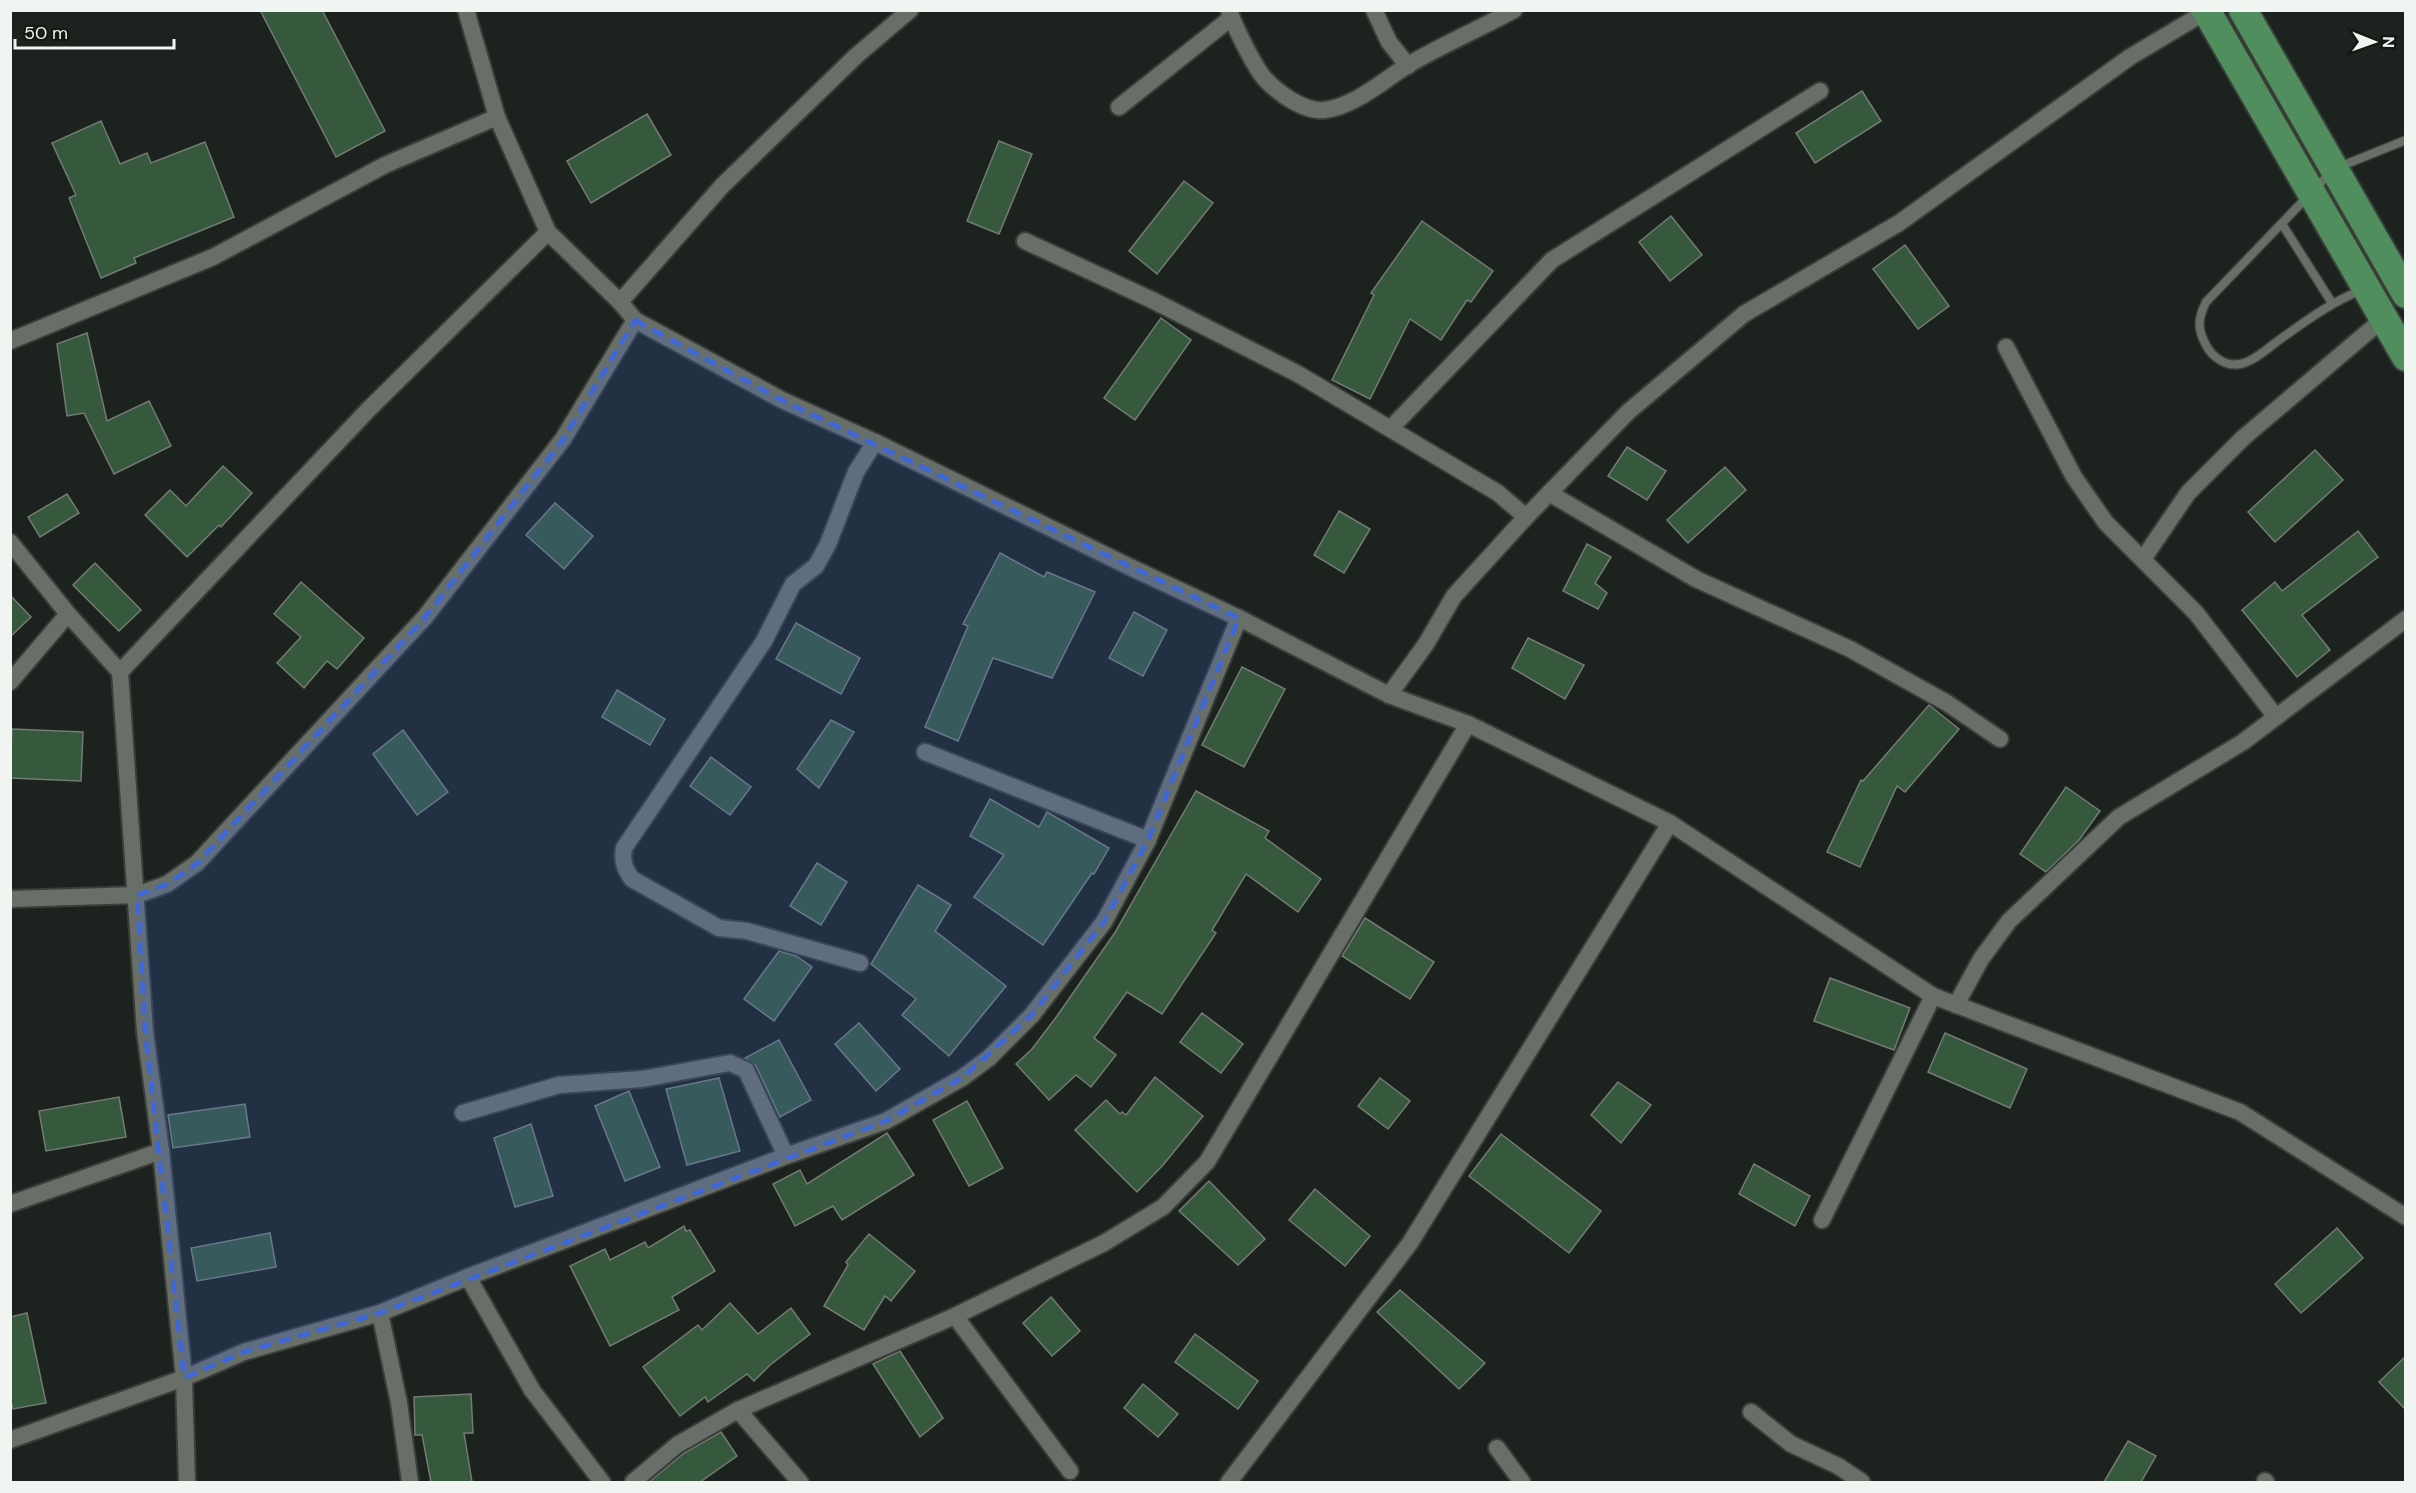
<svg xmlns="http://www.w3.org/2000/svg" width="2416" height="1493" font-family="'DM Sans',sans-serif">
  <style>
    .building { fill: #36583c; stroke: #747b75; stroke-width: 1.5 }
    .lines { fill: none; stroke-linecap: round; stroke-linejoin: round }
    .service-casing { stroke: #3a3e3a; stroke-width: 11 }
    .minor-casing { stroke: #3a3e3a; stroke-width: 20 }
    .trunk-casing { stroke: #3a3e3a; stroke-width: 32 }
    .service { stroke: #686f69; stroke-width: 8 }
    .minor { stroke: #686f69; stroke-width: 16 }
    .trunk { stroke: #518e5e; stroke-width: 28 }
    .marked { fill: #3d67dc; fill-opacity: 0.2; stroke: #3d67dc; stroke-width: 4.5; stroke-dasharray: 12 8; stroke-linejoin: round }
  </style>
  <rect width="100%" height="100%" fill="#1c221d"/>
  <g class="building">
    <path d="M260 10H322L385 131 336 157Z"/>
    <path d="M1862 91 1881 121 1815 163 1796 133Z"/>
    <path d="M647 114 671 155 591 203 567 161Z"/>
    <path d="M101 121 120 164 147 153 151 163 205 142 234 217 134 258 136 263 101 278 69 198 76 195 52 143Z"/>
    <path d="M999 141 1032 154 999 234 967 221Z"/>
    <path d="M1184 181 1213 203 1157 274 1129 251Z"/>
    <path d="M1671 216 1702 255 1670 281 1639 242Z"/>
    <path d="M1422 221 1493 271 1471 302 1467 300 1441 340 1410 319 1370 399 1332 380 1374 295 1371 293Z"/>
    <path d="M1905 245 1949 306 1918 329 1873 269Z"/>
    <path d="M1161 318 1191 340 1135 420 1104 398Z"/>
    <path d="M87 333 107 421 149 401 171 446 114 474 84 413 67 416 57 344Z"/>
    <path d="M1627 447 1666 471 1647 500 1608 476Z"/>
    <path d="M2315 450 2343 480 2275 542 2248 512Z"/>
    <path d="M223 466 252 493 221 527 219 525 187 557 145 515 170 490 186 506Z"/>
    <path d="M1725 467 1746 490 1688 543 1667 520Z"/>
    <path d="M67 494 79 513 40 537 28 517Z"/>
    <path d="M555 503 593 536 564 569 526 535Z"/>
    <path d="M1339 511 1370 529 1344 573 1314 555Z"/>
    <path d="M2358 531 2378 557 2302 615 2330 650 2297 677 2242 610 2275 582 2282 591Z"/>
    <path d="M1587 544 1611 557 1595 583 1607 593 1598 609 1563 591Z"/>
    <path d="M1000 553 1044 577 1047 572 1095 592 1052 678 993 658 958 741 925 727 968 626 963 624Z"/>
    <path d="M95 563 141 610 119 631 73 585Z"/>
    <path d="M301 582 364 638 337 669 327 661 304 688 277 663 301 637 274 614Z"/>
    <path d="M10 595 31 617 10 637Z"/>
    <path d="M1134 612 1167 630 1143 676 1109 658Z"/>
    <path d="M796 623 860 658 841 694 776 659Z"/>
    <path d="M1528 638 1584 665 1565 699 1512 668Z"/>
    <path d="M1242 667 1285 689 1244 767 1202 745Z"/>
    <path d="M617 690 665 719 650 745 602 717Z"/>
    <path d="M1929 705 1959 729 1905 792 1897 786 1860 867 1827 852 1861 780 1863 781Z"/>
    <path d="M831 720 854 732 819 788 797 769Z"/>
    <path d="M12 729 83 732 81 781 10 778Z"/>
    <path d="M403 730 448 792 417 815 373 754Z"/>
    <path d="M711 757 751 787 730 815 690 786Z"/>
    <path d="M2066 787 2100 811 2079 840 2046 872 2020 854Z"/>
    <path d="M1196 791 1269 831 1265 838 1321 879 1298 912 1246 874 1212 930 1216 933 1162 1014 1127 992 1094 1038 1116 1055 1091 1087 1076 1075 1049 1100 1016 1064 1032 1049 1057 1016 1114 934Z"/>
    <path d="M990 799 1039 827 1047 812 1109 848 1094 874 1092 873 1043 945 974 897 1004 855 970 836Z"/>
    <path d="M817 863 847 882 821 925 790 906Z"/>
    <path d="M918 885 951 905 935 931 1006 986 949 1056 902 1015 916 999 871 964Z"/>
    <path d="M1365 918 1434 962 1410 999 1342 956Z"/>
    <path d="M779 951 796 956 812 967 774 1021 744 999Z"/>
    <path d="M1830 978 1910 1008 1894 1050 1814 1021Z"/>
    <path d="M1202 1013 1243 1044 1221 1073 1180 1042Z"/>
    <path d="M859 1023 900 1069 876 1091 835 1044Z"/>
    <path d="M1945 1033 2027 1069 2010 1108 1928 1072Z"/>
    <path d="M779 1040 811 1100 780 1117 756 1066 745 1058Z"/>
    <path d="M1155 1077 1203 1116 1163 1165 1137 1192 1075 1130 1106 1100 1120 1114 1122 1112 1126 1115Z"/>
    <path d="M719 1078 740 1151 687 1165 666 1089Z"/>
    <path d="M1380 1078 1410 1101 1388 1129 1358 1106Z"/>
    <path d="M1618 1082 1651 1105 1621 1143 1591 1115Z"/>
    <path d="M629 1091 660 1167 625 1181 595 1106Z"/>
    <path d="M119 1097 126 1137 46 1151 39 1111Z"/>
    <path d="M967 1101 1003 1168 969 1186 933 1120Z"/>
    <path d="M245 1104 250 1137 173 1148 168 1115Z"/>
    <path d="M531 1124 553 1196 515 1207 494 1138Z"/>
    <path d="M887 1133 914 1175 842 1220 833 1206 795 1226 773 1184 800 1170 807 1184Z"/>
    <path d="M1501 1134 1601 1211 1569 1253 1469 1176Z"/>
    <path d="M1754 1164 1810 1196 1795 1226 1739 1194Z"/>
    <path d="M1209 1181 1265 1239 1238 1265 1179 1211Z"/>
    <path d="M1315 1189 1370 1236 1345 1266 1289 1220Z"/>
    <path d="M684 1226 686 1231 690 1230 715 1271 672 1297 679 1310 610 1346 570 1266 605 1249 610 1260 645 1242 648 1248Z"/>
    <path d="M2337 1228 2363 1258 2301 1313 2275 1284Z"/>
    <path d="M270 1233 276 1267 197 1281 191 1248Z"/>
    <path d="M869 1234 915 1271 891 1301 885 1296 864 1330 824 1306 848 1265 846 1262Z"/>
    <path d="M1400 1290 1485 1363 1459 1389 1377 1312Z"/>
    <path d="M1051 1297 1080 1331 1052 1356 1023 1323Z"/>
    <path d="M730 1303 758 1334 791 1308 810 1334 770 1365 754 1381 747 1374 708 1402 705 1397 680 1416 643 1367 698 1325 702 1330Z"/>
    <path d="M27 1313 46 1403 13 1409 10 1398V1317Z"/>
    <path d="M1195 1334 1258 1381 1238 1409 1175 1362Z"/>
    <path d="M900 1351 943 1418 920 1437 873 1364Z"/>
    <path d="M2406 1356V1410L2379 1382Z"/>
    <path d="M1143 1384 1178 1414 1158 1437 1124 1408Z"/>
    <path d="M471 1394 473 1433H464L472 1482H431L422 1435H415L414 1397Z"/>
    <path d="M721 1432 737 1456 700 1482H649L684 1453Z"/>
    <path d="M2128 1441 2156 1456 2141 1482H2104Z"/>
  </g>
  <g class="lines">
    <g class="service-casing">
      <g id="service">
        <path d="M2282 224 2332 303"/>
        <path d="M2362 290C2331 302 2306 321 2279 340 2268 348 2253 362 2240 364 2226 367 2212 357 2206 345 2197 329 2198 318 2206 302L2334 169 2406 140"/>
      </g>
    </g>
    <g class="minor-casing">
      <g id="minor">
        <path d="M466 10 497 117 548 232 620 302 635 320 782 400 875 442 1130 567 1239 618 1389 695 1468 724 1670 823 1933 996 2240 1112 2406 1217"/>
        <path d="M1229 10C1234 26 1255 68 1265 79 1278 93 1304 112 1324 110 1354 107 1384 80 1408 65 1442 45 1479 29 1514 10"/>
        <path d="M1374 10 1389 42 1408 66"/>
        <path d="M1119 107 1231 18"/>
        <path d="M1025 241 1152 300 1298 374 1498 493 1526 517"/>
        <path d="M620 302 722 186 856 56 910 10"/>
        <path d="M10 341 213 257 385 165 497 117"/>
        <path d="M2006 347 2074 477 2106 523 2196 613 2276 717"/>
        <path d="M1391 428 1552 260 1820 91"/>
        <path d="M1549 493 1696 579 1850 649 1947 703 2000 739"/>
        <path d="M10 542 68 614 120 672 145 1032 161 1151 184 1378 187 1482"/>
        <path d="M2143 559 2188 493 2243 438 2383 319"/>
        <path d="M120 672 369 409 548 232"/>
        <path d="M10 682 68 614"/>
        <path d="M1389 695 1426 644 1454 596 1526 517 1628 412 1744 314 1899 223 2130 57 2207 11"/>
        <path d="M925 752 1148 840"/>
        <path d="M10 899 137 895 167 884 197 863 425 617 563 439 635 320"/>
        <path d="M860 963 747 931 719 928 632 879C624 868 622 861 624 848L764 641 793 584 816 566 828 544 856 472 875 442"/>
        <path d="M1956 1005 1981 959 2009 921 2119 817 2243 742 2406 619"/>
        <path d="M463 1113 559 1085 642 1079 730 1063 746 1070 786 1156"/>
        <path d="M10 1204 161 1151"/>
        <path d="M1822 1220 1933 996"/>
        <path d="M468 1277 532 1390 602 1482"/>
        <path d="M380 1313 399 1403 410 1482"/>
        <path d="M955 1316 1070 1471"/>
        <path d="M738 1410 800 1482"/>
        <path d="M1751 1412 1791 1444 1838 1466 1862 1482"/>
        <path d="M10 1440 184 1378 244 1352 380 1313 468 1277 786 1156 886 1121 962 1078 989 1058 1032 1015 1104 922 1148 840 1239 618"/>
        <path d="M1497 1448 1522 1482"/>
        <path d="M2265 1481 2266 1482"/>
        <path d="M633 1482 677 1445 738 1410 955 1316 1104 1243 1163 1207 1207 1162 1468 724"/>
        <path d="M1229 1482 1410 1243 1670 823"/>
      </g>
    </g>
    <g class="trunk-casing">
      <g id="trunk">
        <path d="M2206 10 2406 357"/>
        <path d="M2243 10 2406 294"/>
      </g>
    </g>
    <use href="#service" class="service"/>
    <use href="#minor" class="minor"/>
    <use href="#trunk" class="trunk"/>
  </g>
  <path class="marked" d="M635 320 782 400 1239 618 1148 840 1104 922 1032 1015 962 1078 886 1121 380 1313 244 1352 184 1378 145 1032 137 895 167 884 197 863 425 617 563 439Z"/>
  <rect width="2416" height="1493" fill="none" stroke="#f1f5f1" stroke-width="24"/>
  <g transform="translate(2374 42) rotate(91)" stroke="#131813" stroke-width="4.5" paint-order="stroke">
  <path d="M0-4.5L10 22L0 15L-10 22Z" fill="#f1f5f1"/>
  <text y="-9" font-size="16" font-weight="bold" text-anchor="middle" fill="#f1f5f1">N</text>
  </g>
  <path d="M15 39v9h159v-9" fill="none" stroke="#f1f5f1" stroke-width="3"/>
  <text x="24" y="39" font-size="18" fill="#f1f5f1" stroke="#131813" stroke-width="4.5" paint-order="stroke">50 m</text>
</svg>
